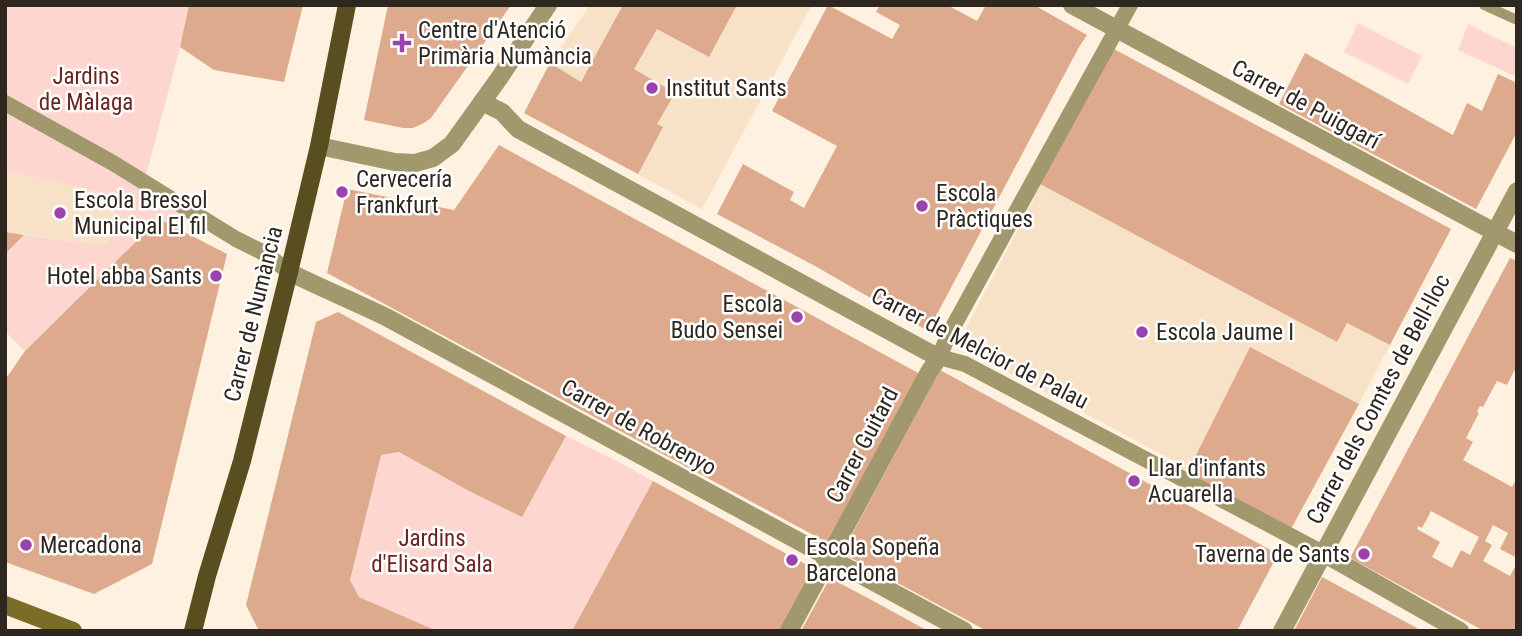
<svg xmlns="http://www.w3.org/2000/svg" width="1522" height="636" font-family="'Roboto Condensed',sans-serif">
  <style>
    .built { fill: #f8e2c7 }
    .green { fill: #fdd6d0 }
    .building { fill: #ddaa8d; fill-rule: evenodd }
    .lines { fill: none; stroke-linecap: round; stroke-linejoin: round }
    .service { stroke: #a2986e; stroke-width: 10 }
    .pedestrian { stroke: #a2986e; stroke-width: 16 }
    .minor { stroke: #a2986e; stroke-width: 18 }
    .secondary { stroke: #7b6c27; stroke-width: 18 }
    .primary { stroke: #594e1f; stroke-width: 18 }
    .poi-dot { fill: #9b42ae; stroke: #fff; stroke-width: 2.5 }
    .labels { text-anchor: middle; stroke-width: 5; stroke-linejoin: round; paint-order: stroke }
    .poi-label { font-size: 23px; fill: #2d271f; stroke: #fff; text-anchor: start }
    .park-label { font-size: 23px; fill: #6a241d; stroke: #fff }
    .street-label { font-size: 23px; fill: #2d271f; stroke: #fff }
  </style>
  <rect width="100%" height="100%" fill="#fef1e0"/>
  <g class="built">
    <path d="M590 5H812L702 209 524 113 550 63Z"/>
    <path d="M5 170 117 195 107 245 5 232Z"/>
    <path d="M1040 184 1337 342 1347 323 1390 345 1359 404 1250 347 1187 473 1173 465 1174 461 957 345 1034 199 1033 197Z"/>
  </g>
  <g class="green">
    <path d="M5 5H189L180 47 145 179 193 212 179 229 159 219 25 351 5 331V254L24 235 107 245 117 196 5 170Z"/>
    <path d="M1358 23 1422 56 1408 84 1344 52Z"/>
    <path d="M1468 24 1517 48V77L1458 50Z"/>
    <path d="M566 436 617 461 653 481 572 631H437L359 597 350 580 381 455 399 452 469 491 528 505Z"/>
  </g>
  <g class="building">
    <path d="M189 5H303L284 82 214 70 180 47Z"/>
    <path d="M388 5H511L431 118 424 123 413 128H403L364 120Z"/>
    <path d="M623 5H737L709 57 657 29 634 69 675 93 657 124 663 127 638 174 524 113 550 63 581 82Z"/>
    <path d="M828 5 892 39 900 25 876 12 880 5H947L977 21 986 5H1034L1087 35 1079 47 928 331 815 266 717 214 743 164 794 192 790 200 804 208 837 146 772 111Z"/>
    <path d="M1112 48 1451 229 1390 345 1347 323 1337 342 1040 184Z"/>
    <path d="M1305 53 1453 135 1467 103 1482 111 1498 74 1517 83V132L1476 209 1279 104Z"/>
    <path d="M499 145 920 374 830 544 327 273 347 189 454 210Z"/>
    <path d="M159 219 227 254 152 564 94 594 5 562V380L25 351Z"/>
    <path d="M5 232 24 235 5 254Z"/>
    <path d="M1510 258 1517 261V372L1514 371 1507 385 1497 381 1483 407 1480 406 1477 412 1479 413 1466 438 1473 442 1463 460 1512 487 1517 478V558L1500 549 1508 533 1493 525 1485 541 1492 545 1483 561 1510 576 1517 563V631H1484L1350 558ZM1431 511 1479 537 1470 555 1461 550 1452 568 1432 557 1440 542 1417 529 1418 526 1422 528Z"/>
    <path d="M338 312 566 436 522 517 469 491 399 452 381 455 350 580 359 597 437 631H259L246 605 316 322Z"/>
    <path d="M1250 347 1359 404 1291 529 1187 473Z"/>
    <path d="M940 370 1278 554 1237 631H987L842 553Z"/>
    <path d="M653 481 818 571 785 631H572Z"/>
    <path d="M1322 577 1415 627 1421 631H1294Z"/>
    <path d="M830 578 879 604 928 631H801Z"/>
  </g>
  <g class="lines">
    <path class="service" d="M1484 5 1517 20"/>
    <g class="pedestrian">
      <path d="M1130 5 948 336 939 357 965 364 1323 553"/>
      <path d="M5 103 113 163 236 239 266 254 289 272"/>
    </g>
    <g class="minor">
      <path d="M1072 5 1517 244"/>
      <path d="M482 102 502 112 518 129 928 352 939 357 929 372 789 631"/>
      <path d="M319 146 395 162 415 163 433 158 452 144 500 77 548 5"/>
      <path d="M289 272C321 288 353 301 386 317L964 631"/>
      <path d="M1323 553 1460 631"/>
      <path d="M1282 631 1517 191"/>
    </g>
    <path class="secondary" d="M5 605 73 631"/>
    <path class="primary" d="M193 631 207 576 242 461 289 272 319 146 347 5"/>
  </g>
  <g class="poi-dot">
    <path d="M398.5 32.5h7v7h7v7h-7v7h-7v-7h-7v-7h7z"/>
    <circle cx="652" cy="88" r="7"/>
    <circle cx="342" cy="192" r="7"/>
    <circle cx="922" cy="206" r="7"/>
    <circle cx="60" cy="213" r="7"/>
    <circle cx="216" cy="276" r="7"/>
    <circle cx="797" cy="317" r="7"/>
    <circle cx="1142" cy="332" r="7"/>
    <circle cx="1134" cy="481" r="7"/>
    <circle cx="26" cy="545" r="7"/>
    <circle cx="1364" cy="554" r="7"/>
    <circle cx="792" cy="560" r="7"/>
  </g>
  <g class="labels">
    <g class="poi-label">
      <text x="418" y="38">Centre d'Atenció<tspan x="418" dy="26">Primària Numància</tspan></text>
      <text x="666" y="96">Institut Sants</text>
      <text x="356" y="187">Cervecería<tspan x="356" dy="26">Frankfurt</tspan></text>
      <text x="936" y="201">Escola<tspan x="936" dy="26">Pràctiques</tspan></text>
      <text x="74" y="208">Escola Bressol<tspan x="74" dy="26">Municipal El fil</tspan></text>
      <text x="202" y="284" text-anchor="end">Hotel abba Sants</text>
      <text x="783" y="312" text-anchor="end">Escola<tspan x="783" dy="26">Budo Sensei</tspan></text>
      <text x="1156" y="340">Escola Jaume I</text>
      <text x="1148" y="476">Llar d'infants<tspan x="1148" dy="26">Acuarella</tspan></text>
      <text x="40" y="553">Mercadona</text>
      <text x="806" y="555">Escola Sopeña<tspan x="806" dy="26">Barcelona</tspan></text>
      <text x="1350" y="562" text-anchor="end">Taverna de Sants</text>
    </g>
    <g class="park-label">
      <text x="86" y="84">Jardins<tspan x="86" dy="26">de Màlaga</tspan></text>
      <text x="432" y="546">Jardins<tspan x="432" dy="26">d'Elisard Sala</tspan></text>
    </g>
    <g class="street-label">
      <text transform="translate(1306 104) rotate(28)" y="8">Carrer de Puiggarí</text>
      <text transform="translate(253 314) rotate(-76)" y="8">Carrer de Numància</text>
      <text transform="translate(980 348) rotate(27)" y="8">Carrer de Melcior de Palau</text>
      <text transform="translate(1378 399) rotate(-62)" y="8">Carrer dels Comtes de Bell-lloc</text>
      <text transform="translate(639 427) rotate(29)" y="8">Carrer de Robrenyo</text>
      <text transform="translate(862 445) rotate(-62)" y="8">Carrer Guitard</text>
    </g>
  </g>
  <rect width="1522" height="636" fill="none" stroke="#2d271f" stroke-width="14"/>
</svg>
